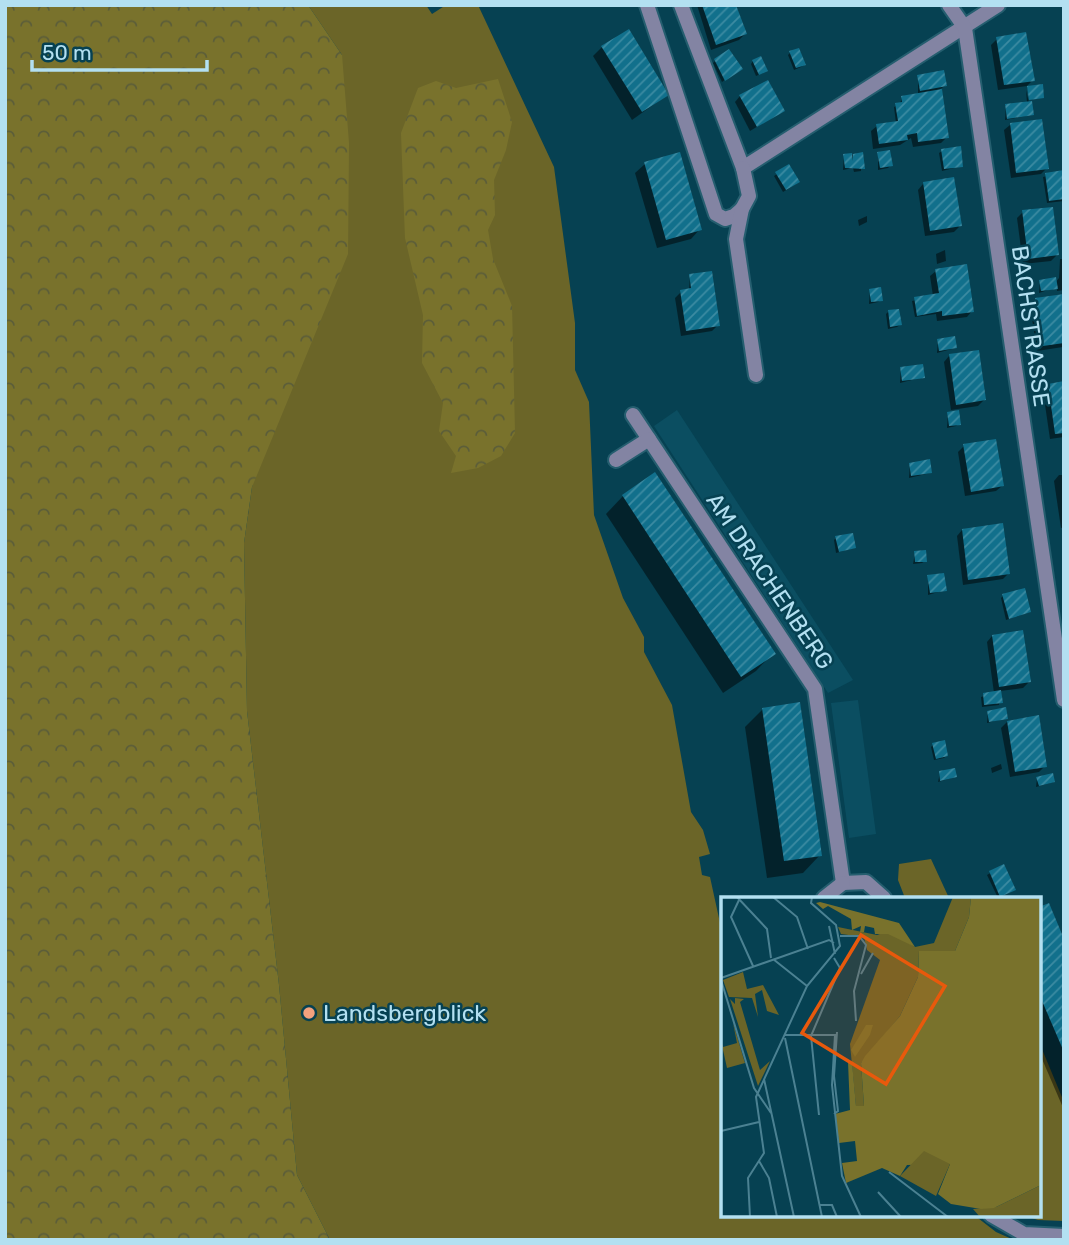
<svg xmlns="http://www.w3.org/2000/svg" width="1069" height="1245" font-family="Rubik,sans-serif">
  <style>
    .built { fill: #0b4e61 }
    .grass { fill: #6b6528 }
    .forest { fill: url(#forest-crowns) }
    .shadow { fill: #0007 }
    .building { fill: url(#building-hatch) }
    .lines { fill: none; stroke-linecap: round; stroke-linejoin: round }
    .minor-casing { stroke: #255e6f; stroke-width: 18 }
    .minor { stroke: #8384a3; stroke-width: 14 }
    .poi-dot { fill: #f2a17e; stroke: #064152; stroke-width: 2.5 }
    .labels { text-anchor: middle; stroke-width: 5; stroke-linejoin: round; paint-order: stroke }
    .street-label { font-size: 23px; fill: #b3e0f1; stroke: #064152 }
    .poi-label { font-size: 23px; fill: #b3e0f1; stroke: #064152; text-anchor: start }
    .inset-road { fill: none; stroke: #4b8192; stroke-width: 2 }
    .view { fill: #e8590c; fill-opacity: 0.15; stroke: #e8590c; stroke-width: 3.5 }
    .inset-edge { fill: none; stroke: #b3e0f1; stroke-width: 3.5 }
  </style>
  <defs>
    <pattern id="forest-crowns" width="20" height="18" patternUnits="userSpaceOnUse" patternTransform="scale(1.75)"><rect width="20" height="18" fill="#79722c"/><path d="M2 6a3 3 0 1 1 6 0M12 15a3 3 0 1 1 6 0" fill="none" stroke="#5b5d39"/></pattern>
    <pattern id="building-hatch" width="6" height="6" patternUnits="userSpaceOnUse" patternTransform="scale(1.75)"><rect width="6" height="6" fill="#11708c"/><path d="M-1 1l2-2M0 6l6-6M5 7l2-2" fill="none" stroke="#3c8ba2"/></pattern>
  </defs>
  <rect width="100%" height="100%" fill="#064152"/>
  <g class="built">
    <path d="M677 410 853 680 828 693 654 426Z"/>
    <path d="M858 700 876 834 849 838 831 703Z"/>
  </g>
  <g class="grass">
    <path d="M308 5H426L432 14 446 5H478L554 167 575 323V370L589 402 594 515 623 598 644 637V652L672 705 691 812 703 830 710 854 699 857 702 875 710 877 722 932V1215H974L996 1232 1014 1240H330L297 1175 279 985 247 711 244 543 252 487 342 55Z"/>
    <path d="M931 859 949 898H905L898 880 899 864Z"/>
    <path d="M1039 1042 1064 1102V1221L1038 1220 1023 1215H1039Z"/>
  </g>
  <g class="forest">
    <path d="M5 5H308L342 55 349 143 348 254 252 487 244 543 247 711 279 985 297 1175 330 1240H5Z"/>
    <path d="M498 79 512 122 506 150 494 180 495 215 488 230 493 259 512 306 515 433 501 456 478 468 451 473 456 456 439 431 443 403 422 363 423 315 405 238 401 133 418 88 436 81 456 88Z"/>
  </g>
  <g class="shadow">
    <path d="M697 5H735L745 34 739 40 711 50Z"/>
    <path d="M997 39 1033 80 1027 86 998 90 991 45Z"/>
    <path d="M602 47 667 95 632 120 593 56Z"/>
    <path d="M790 53 804 65 801 67 794 70 788 55Z"/>
    <path d="M715 61 738 71 722 82 713 63Z"/>
    <path d="M753 61 763 73 756 76 751 64Z"/>
    <path d="M918 76 945 86 940 89 947 137 941 143 913 147 911 138 900 145 873 149 871 131 877 126 896 123 894 107 900 104 902 97 918 95Z"/>
    <path d="M1026 90 1032 115 1005 120 1006 106 1027 103Z"/>
    <path d="M740 96 783 111 750 131 735 102Z"/>
    <path d="M1010 125 1047 168 1041 174 1011 178 1004 130Z"/>
    <path d="M942 151 962 166 942 171 939 153Z"/>
    <path d="M861 154V171L854 172 853 168 843 170 844 156Z"/>
    <path d="M878 154 891 165 888 168 878 170Z"/>
    <path d="M645 164 700 229 691 239 657 248 635 173Z"/>
    <path d="M789 166 796 184 783 192 774 176Z"/>
    <path d="M1064 172V201L1047 203 1043 177Z"/>
    <path d="M923 184 960 226 954 232 925 236 918 190Z"/>
    <path d="M1023 212 1057 255 1051 261 1023 264 1017 218Z"/>
    <path d="M867 216V222L859 226 858 220Z"/>
    <path d="M945 250 946 261 937 264 936 254Z"/>
    <path d="M1060 259H1064V290L1057 291V287L1039 293 1040 282 1055 283 1059 278Z"/>
    <path d="M936 271 972 311 967 317 937 321 936 314 915 317 912 301 933 296 930 276Z"/>
    <path d="M690 276 718 325 712 331 681 336 675 298 681 292 689 291Z"/>
    <path d="M870 290 881 300 878 302 869 304Z"/>
    <path d="M1036 300 1064 302 1063 347 1037 351 1030 306Z"/>
    <path d="M888 312 900 325 897 327 888 329 886 314Z"/>
    <path d="M938 340 955 348 937 353Z"/>
    <path d="M949 356 984 400 978 406 951 410 944 362Z"/>
    <path d="M901 368 923 377 900 383Z"/>
    <path d="M1064 383V437L1050 439 1043 391 1048 385Z"/>
    <path d="M948 414 959 424 956 426 947 428Z"/>
    <path d="M964 446 1002 486 996 491 965 496 958 452Z"/>
    <path d="M910 464 930 473 909 478Z"/>
    <path d="M1059 475H1064V527L1061 528 1054 481Z"/>
    <path d="M623 496 773 653 756 671 723 693 606 514Z"/>
    <path d="M962 530 1008 574 1003 579 963 585 957 536Z"/>
    <path d="M836 538 854 548 836 553 834 540Z"/>
    <path d="M915 553 925 561 922 563 913 564Z"/>
    <path d="M928 577 945 590 928 595Z"/>
    <path d="M1003 596 1030 612 1006 620 1001 598Z"/>
    <path d="M992 636 1029 682 1023 688 1000 691 999 705 982 707 981 697 994 693 987 642Z"/>
    <path d="M763 709 820 855 803 873 767 878 745 727Z"/>
    <path d="M988 712 1006 718 987 723Z"/>
    <path d="M1007 722 1045 766 1039 772 1010 777 1001 728Z"/>
    <path d="M933 745 946 756 944 758 934 760 931 747Z"/>
    <path d="M1001 764 1002 769 992 773 991 768Z"/>
    <path d="M940 773 955 777 938 782Z"/>
    <path d="M1037 778 1054 782 1036 787Z"/>
    <path d="M1003 866 1011 892 998 898 987 875Z"/>
    <path d="M1039 909 1064 944V1110L1039 1052Z"/>
  </g>
  <g class="building">
    <path d="M702 5H736L747 34 716 45Z"/>
    <path d="M629 29 669 95 642 112 601 46Z"/>
    <path d="M1026 32 1035 81 1004 85 996 37Z"/>
    <path d="M799 48 806 65 796 68 789 51Z"/>
    <path d="M729 49 743 69 725 81 714 59Z"/>
    <path d="M761 56 768 71 759 75 752 60Z"/>
    <path d="M944 70 947 86 920 91 917 75Z"/>
    <path d="M768 80 785 111 757 127 739 95Z"/>
    <path d="M1043 84 1044 98 1029 100 1027 86Z"/>
    <path d="M942 89 949 138 918 142 917 133 907 135 908 140 879 144 876 124 898 121 895 103 902 102 901 96Z"/>
    <path d="M1032 101 1034 115 1007 119 1005 104Z"/>
    <path d="M1042 119 1049 169 1016 173 1010 123Z"/>
    <path d="M961 146 963 167 944 169 941 149Z"/>
    <path d="M890 150 893 166 880 168 877 152Z"/>
    <path d="M680 152 702 230 666 240 644 162Z"/>
    <path d="M863 152 865 169 845 168 843 154 852 153 853 161V154Z"/>
    <path d="M789 164 800 182 786 190 775 172Z"/>
    <path d="M1064 170V199L1049 201 1045 173Z"/>
    <path d="M954 177 962 226 930 231 923 182Z"/>
    <path d="M1053 207 1059 255 1028 259 1022 210Z"/>
    <path d="M967 264 974 312 942 316V311L917 316 914 297 939 293 935 269Z"/>
    <path d="M712 271 720 326 686 331 680 290 691 288 689 274Z"/>
    <path d="M1056 277 1058 289 1041 291 1039 280Z"/>
    <path d="M881 287 883 301 871 302 869 289Z"/>
    <path d="M1064 294V343L1043 346 1035 298Z"/>
    <path d="M899 309 902 325 890 327 888 310Z"/>
    <path d="M955 336 957 348 939 351 937 339Z"/>
    <path d="M979 350 986 400 956 405 949 354Z"/>
    <path d="M923 364 925 378 902 381 900 367Z"/>
    <path d="M1064 381V433L1055 434 1048 384Z"/>
    <path d="M959 410 961 425 949 426 947 412Z"/>
    <path d="M996 439 1004 486 971 492 963 444Z"/>
    <path d="M930 459 932 473 911 476 909 463Z"/>
    <path d="M655 472 776 654 741 677 622 495Z"/>
    <path d="M1003 523 1010 574 968 580 962 529Z"/>
    <path d="M853 533 856 548 839 552 835 536Z"/>
    <path d="M926 550 927 562H915L914 551Z"/>
    <path d="M944 573 947 591 930 593 927 575Z"/>
    <path d="M1025 588 1031 612 1009 619 1002 594Z"/>
    <path d="M1023 630 1031 682 999 687 992 635Z"/>
    <path d="M1001 690 1003 703 984 705 983 693Z"/>
    <path d="M800 702 822 856 784 861 762 708Z"/>
    <path d="M1006 707 1008 719 989 722 987 711Z"/>
    <path d="M1039 715 1047 767 1015 772 1007 721Z"/>
    <path d="M945 740 948 756 936 759 932 743Z"/>
    <path d="M955 768 957 777 940 781 939 771Z"/>
    <path d="M1053 773 1055 782 1039 786 1036 777Z"/>
    <path d="M1004 864 1016 890 1000 897 989 871Z"/>
    <path d="M1049 903 1064 939V1052L1039 994V907Z"/>
  </g>
  <g class="lines">
    <g class="minor-casing">
      <g id="minor">
        <path d="M647 5 716 214 725 219 734 216 742 209"/>
        <path d="M681 5 743 168 998 5"/>
        <path d="M949 5 965 28 1064 700"/>
        <path d="M743 168 749 196 742 209 736 239 756 375"/>
        <path d="M633 415 815 689 843 883 866 882 884 898"/>
        <path d="M616 460 649 439"/>
        <path d="M824 898 843 883"/>
        <path d="M991 1215 1024 1234 1064 1236"/>
      </g>
    </g>
    <use href="#minor" class="minor"/>
  </g>
  <circle class="poi-dot" cx="309" cy="1013" r="7"/>
  <g class="labels">
    <g class="street-label">
      <text transform="translate(1031 326) rotate(82)" y="8">BACHSTRASSE</text>
      <text transform="translate(770 581) rotate(56)" y="8">AM DRACHENBERG</text>
    </g>
    <g class="poi-label">
      <text x="323" y="1021">Landsbergblick</text>
    </g>
  </g>
  <g transform="translate(721 897)">
    <rect width="320" height="320" fill="#064152"/>
    <path d="M232 0H250L248 20 234 54H198L197 80 179 119 140 166 143 209 135 210 129 147 159 63 146 53 143 40 120 37 117 30 156 38 167 34 194 50 213 46ZM12 126 24 166 6 171 0 144 2 150 16 146ZM320 288V320H259L252 312 275 310Z" fill="#6b6528"/>
    <path d="M250 0H320V288L273 311 260 312 230 307 217 297 229 267 186 268 179 279 161 271 125 286 121 266 136 264 134 244 118 246 114 217 129 213 127 165H131L135 209H143L140 166 144 159 179 119 197 80 198 54H234L248 20ZM99 5 178 26 194 50 167 37H154L153 31 144 29 143 35H139L140 29 131 33 130 22 107 9 102 12 95 6ZM145 128H152L149 138 134 160 130 153Z" fill="#79722c"/>
    <path d="M22 75 26 92 42 88 58 118 46 114 41 93 34 97 37 120 31 101 8 100 2 83ZM14 101 23 102 19 105 39 173 49 164 37 189 9 102 14 107ZM203 254 229 267 215 299 179 279Z" fill="#6b6528"/>
    <path class="inset-road" d="M16 0 46 32 50 61M52 0 76 20 87 52M18 3 10 20 32 69M108 29 114 57M119 39H138L145 48 133 94 135 124M52 62 86 89M140 77 152 56M0 81 108 43 113 46M0 83 33 191 50 216M64 138H114L111 188 121 279 140 320M64 141 101 320M43 182 73 320M113 217 117 214 113 179 116 135M98 218 90 139 119 71 113 61M0 234 38 225M38 264 48 281 56 320M168 275 227 320M157 295 180 320M98 308H111L116 320M29 320 27 281 43 256 35 200 86 89 119 49 115 28 90 6 91 0"/>
    <path class="view" d="M140 38 224 89 165 187 81 136Z"/>
    <rect width="320" height="320" class="inset-edge"/>
  </g>
  <rect width="1069" height="1245" fill="none" stroke="#b3e0f1" stroke-width="14"/>
  <path d="M32 60v10h175v-10" fill="none" stroke="#b3e0f1" stroke-width="3.5"/>
  <text x="42" y="60" font-size="21" fill="#b3e0f1" stroke="#064152" stroke-width="5" paint-order="stroke">50 m</text>
</svg>
